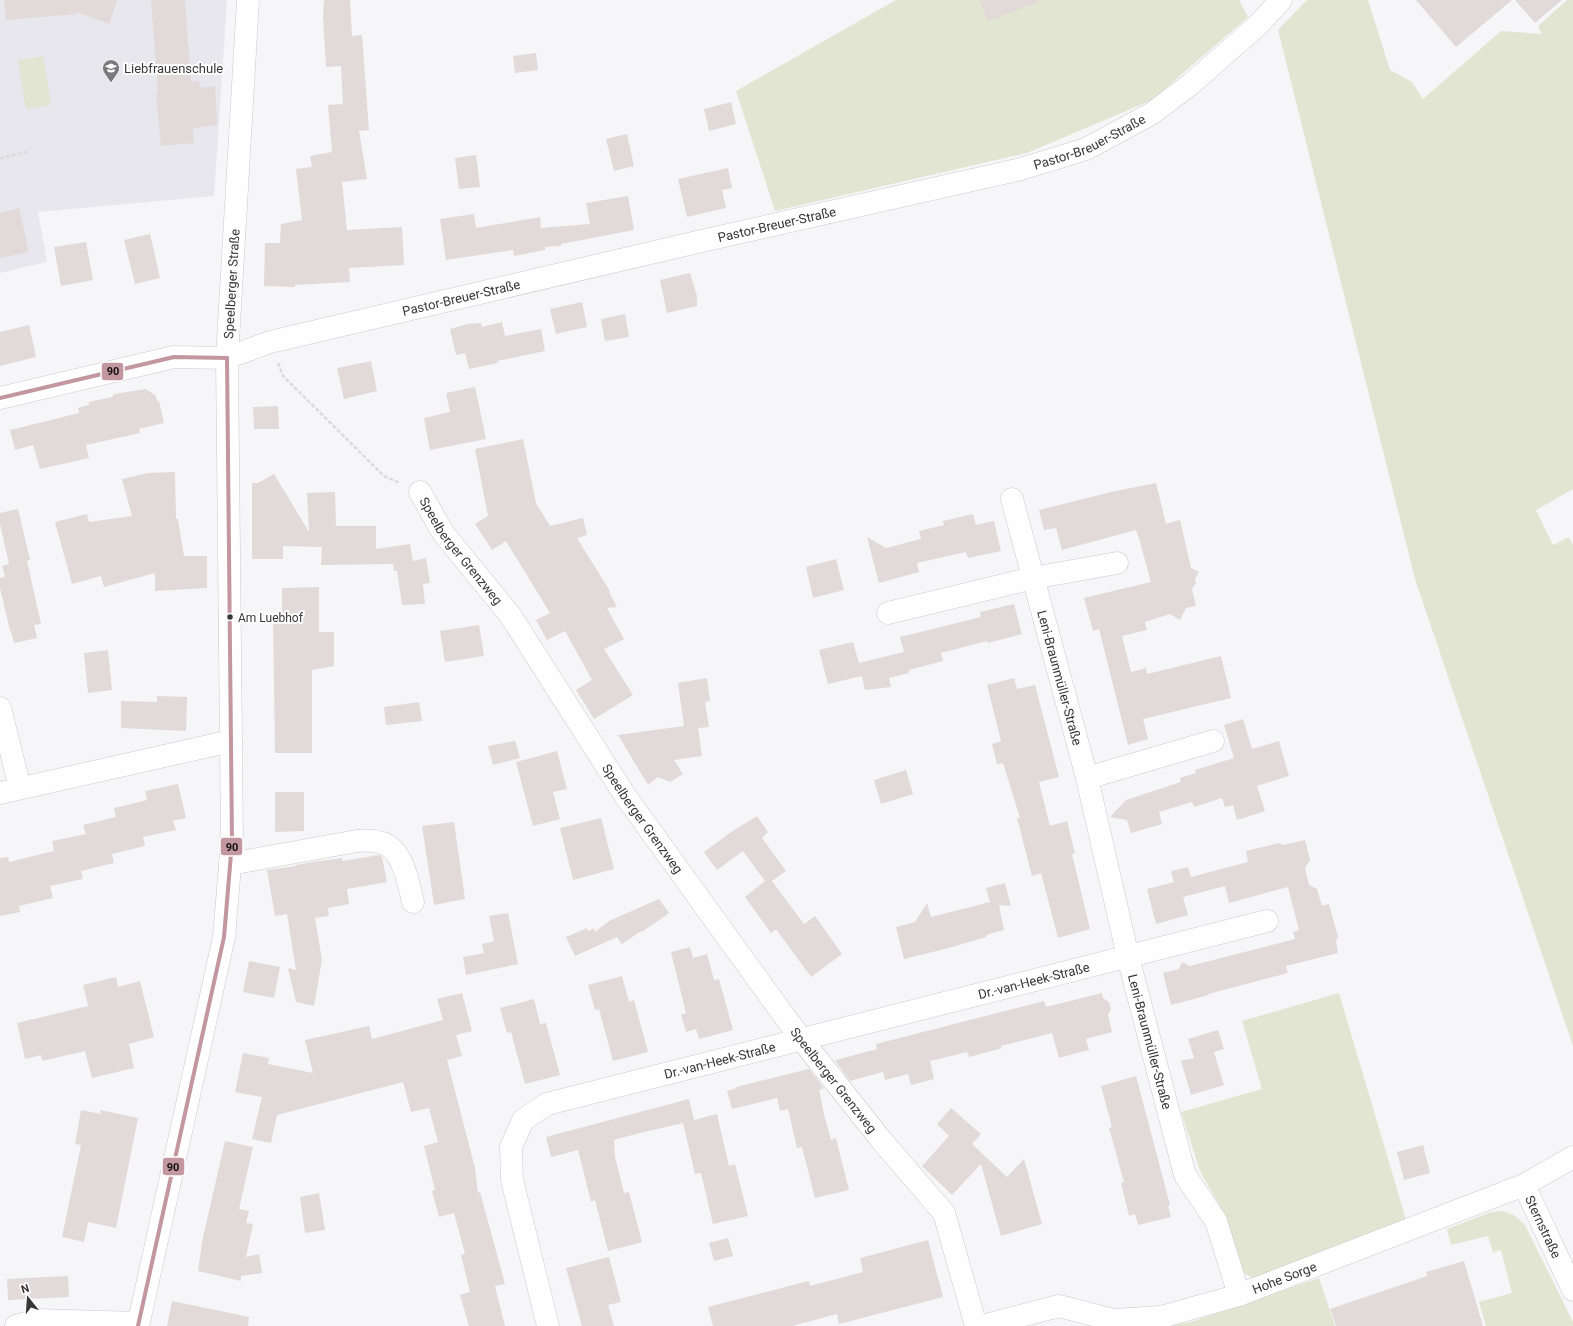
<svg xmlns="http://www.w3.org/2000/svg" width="1573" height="1326" font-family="Roboto,sans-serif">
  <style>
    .built { fill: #e7e7ed }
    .green { fill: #e2e5d2 }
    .building { fill: #e2d9d9 }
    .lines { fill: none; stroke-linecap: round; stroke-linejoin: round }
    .minor-casing { stroke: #cacacc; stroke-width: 23 }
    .path { stroke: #dbdbdc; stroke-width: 2.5; stroke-dasharray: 4 2; stroke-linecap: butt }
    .minor { stroke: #fefefe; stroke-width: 22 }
    .bus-1-casing { stroke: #fff; stroke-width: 7 }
    .bus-1 { stroke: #c3979f; stroke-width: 4 }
    .bus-dot { fill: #373739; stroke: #fff; stroke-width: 1.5 }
    .labels { text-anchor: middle; stroke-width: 4; stroke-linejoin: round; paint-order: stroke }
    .bus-label { font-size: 12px; fill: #373739; stroke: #fff; text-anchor: start }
    .poi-label { font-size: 13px; fill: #373739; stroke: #fff; text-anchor: start }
    .street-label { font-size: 13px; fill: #373739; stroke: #fff }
    .line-badge { stroke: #fff; stroke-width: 1.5 }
    .pale-badge-label { font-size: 11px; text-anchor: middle; font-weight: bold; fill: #111 }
  </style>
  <rect width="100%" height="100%" fill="#f6f6f8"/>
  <path class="built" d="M0 0H227L214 196 38 212 47 262 0 273Z"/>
  <g class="green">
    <path d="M896 0H1239L1248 17 1152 100 1027 153 775 211 736 91Z"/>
    <path d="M1307 0H1368L1390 70 1412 82 1423 99 1501 31 1542 34 1538 26 1567 0H1573V489L1536 510 1553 545 1569 537 1573 545V1046L1415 579 1278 30Z"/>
    <path d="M43 56 51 105 26 109 18 60Z"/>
    <path d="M1339 993 1407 1223 1253 1278 1242 1272 1225 1220 1218 1203 1200 1171 1181 1112 1262 1089 1242 1021Z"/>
    <path d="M1503 1211 1514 1215 1525 1225 1573 1322V1326H1486L1479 1302 1512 1293 1501 1250 1493 1252 1488 1236 1451 1245 1447 1229 1491 1212Z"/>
    <path d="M1319 1278 1335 1326H1171L1194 1321Z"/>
  </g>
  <g class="building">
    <path d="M4 0H117L109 24 77 12V14L6 20Z"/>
    <path d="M151 0H185L191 82 199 81 200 88 215 86 217 125 193 128 194 143 161 146 156 93H158Z"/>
    <path d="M324 0H350L352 36 362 35 369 130 359 131 367 179 342 182 347 230 402 227 404 265 349 268 350 282 295 285V287L264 286 265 243H280L281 224 302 220 296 169 312 167 310 156 332 152 328 105 343 104 341 66 326 67 323 17Z"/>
    <path d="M980 0H1038V2L988 21Z"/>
    <path d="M1416 0H1512L1456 47Z"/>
    <path d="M1515 0H1562L1535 23Z"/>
    <path d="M536 53 538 70 515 73 513 56Z"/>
    <path d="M731 102 736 124 709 131 704 109Z"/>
    <path d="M627 134 634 166 614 171 606 139Z"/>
    <path d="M476 155 480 187 459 189 455 158Z"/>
    <path d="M728 168 732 188 722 190 726 208 687 217 678 179Z"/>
    <path d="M628 196 634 230 561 244V246L545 247V250L514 256 513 250 446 260 440 219 474 214 476 228 540 217 541 228 590 224 586 203Z"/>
    <path d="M19 208 29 252 0 258V213Z"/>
    <path d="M150 234 160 278 135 284 124 240Z"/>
    <path d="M86 242 93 280 61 286 54 247Z"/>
    <path d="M690 273 697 296V306L667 313 660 280Z"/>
    <path d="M582 302 587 327 556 334 550 309Z"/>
    <path d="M625 314 629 337 605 341 601 319Z"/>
    <path d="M502 322 505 336 541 329 545 351 497 361 498 363 469 369 465 353 456 355 450 329 468 324 481 323 482 327Z"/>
    <path d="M29 325 36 357 0 366V332Z"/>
    <path d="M371 361 377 391 344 399 337 368Z"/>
    <path d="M475 387 486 439 430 450 424 418 450 412 446 393Z"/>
    <path d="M146 389 156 396 157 401H159L164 423 139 429 140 433 86 445 89 458 40 469 33 445 15 450 10 430 79 413 78 408 89 405V402L112 397 114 394Z"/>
    <path d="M278 406 279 429H254L253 407Z"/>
    <path d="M523 439 536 503 550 526 583 518 587 535 577 538 610 591 609 592 617 607 607 608 624 639 604 649 633 695 594 719 576 690 592 680 565 631 547 640 536 620 550 613 506 541 492 550 475 524 488 516 475 449Z"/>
    <path d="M175 472 176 519H178L184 556H207V588L155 591V573L104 587 101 576 72 584 55 522 87 514 89 522 132 516 122 479 148 473Z"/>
    <path d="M274 474 309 532 307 493 335 492 336 526H376V549L410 544 413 561 426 558 430 583 423 584 425 604 402 605 397 571H394L393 564 321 565 322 547 283 546V559H252V483H258Z"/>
    <path d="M1156 483 1166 524 1180 520 1191 568 1199 572 1195 579 1196 583 1192 589 1196 606 1186 608 1180 620 1170 614 1145 622 1147 630 1122 636 1131 672 1146 668 1147 674 1221 656 1231 698 1143 719 1148 739 1128 745 1099 629 1093 631 1084 598 1151 582 1138 535 1136 530 1062 550 1056 528 1044 530 1039 510 1111 492Z"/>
    <path d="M18 509 30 560 27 561 41 624 34 625 37 638 14 643 11 631H10L0 588V578L5 577 2 566 9 564 0 524V513Z"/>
    <path d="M973 514 976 525 994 521 1001 551 968 558 966 552 917 563 919 572 879 583 867 537 886 548 921 539 919 531 944 525 943 521Z"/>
    <path d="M836 559 844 590 813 598 806 567Z"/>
    <path d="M319 587V632H334V666L312 670V753H275L273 616H282V588Z"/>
    <path d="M1014 604 1022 634 988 643 987 641 941 653 943 661 909 670V673L889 678 891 687 865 690 862 676 828 684 819 650 853 642 859 663 904 652 900 637 981 617 980 612Z"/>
    <path d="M479 625 484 656 445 662 440 631Z"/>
    <path d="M108 650 112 690 88 693 84 653Z"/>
    <path d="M707 678 710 701 705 702 709 727 698 728 702 756 674 760 683 774 670 782 658 777 648 785 618 735 684 726 678 683Z"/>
    <path d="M1014 678 1017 689 1035 685 1059 777 1039 782 1050 826 1067 821 1075 854H1072L1090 929 1058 938 1041 873 1032 876 1017 818H1020L1003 763 997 764 992 744 1001 741 987 685Z"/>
    <path d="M157 696 187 697 186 731 121 728V701L157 702Z"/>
    <path d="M419 702 422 721 386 725 384 707Z"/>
    <path d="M1243 719 1252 749 1279 741 1289 776 1257 786 1265 811 1237 820 1233 805 1225 807 1222 798 1194 807 1192 802 1159 812 1162 824 1131 833 1127 820 1110 817 1126 800 1181 782 1180 778 1196 773 1195 770 1234 758 1224 725Z"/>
    <path d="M515 741 520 758 493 765 488 746Z"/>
    <path d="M557 751 567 789 553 792 560 819 533 826 516 762Z"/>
    <path d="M906 770 913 794 881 804 874 780Z"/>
    <path d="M178 784 186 818 173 821 176 830 143 837 145 846 112 854 114 863 81 871 83 879 50 886 53 898 19 906 20 912 0 916V858L8 857 9 862 54 851 52 841 86 834 83 825 116 817 114 808 147 800 145 791Z"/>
    <path d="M275 792H304V831L275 832Z"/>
    <path d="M757 816 768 832 762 838 786 871 772 881 804 924 815 916 842 954 811 977 776 929 771 933 745 897 765 881 743 851 717 870 704 852 731 832Z"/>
    <path d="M601 818 614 869 573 880 560 828Z"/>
    <path d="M454 822 465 899 434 905 422 826Z"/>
    <path d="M1305 840 1310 860 1305 868 1309 885 1317 889 1322 906 1329 904 1338 937 1336 941 1338 953 1286 966 1288 973 1208 994 1209 995 1171 1005 1163 973 1179 969 1182 962 1190 966 1295 939 1293 932 1299 930 1288 887 1229 903 1225 886 1183 897 1188 915 1156 924 1147 889 1174 882 1171 871 1188 867 1191 877 1248 862 1246 851 1279 843 1283 845Z"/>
    <path d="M379 855 382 857 387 882 347 889 349 904 328 908 329 916 315 918 322 960 314 1006 296 1002 288 968 296 970 287 914 275 916 267 870 296 866V865L313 862 342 858 343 861Z"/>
    <path d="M1005 883 1011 906 999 905 1004 930 986 935V937L949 948 904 959 896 927 915 922 927 903 931 917 990 902 986 888Z"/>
    <path d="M659 899 669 913 642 932 641 931 622 944 617 937 575 956 566 937 587 928 588 931 594 928 595 932 609 921Z"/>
    <path d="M508 913 518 964 466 975 463 957 484 953 482 944 494 941 489 916Z"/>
    <path d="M690 947 693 958 707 954 714 980 719 979 733 1030 699 1039 696 1029 686 1032 681 1015 686 1013 671 952Z"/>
    <path d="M249 961 280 967 274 998 243 992Z"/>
    <path d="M622 976 629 1002 634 1000 648 1052 613 1061 599 1009 595 1010 588 985Z"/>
    <path d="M116 977 118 987 140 981 154 1037 129 1044 134 1068 92 1078 85 1051 42 1061 41 1055 25 1059 17 1023 88 1006 83 985Z"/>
    <path d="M462 993 472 1031 456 1035 462 1056 447 1060 475 1168 478 1193 480 1192 505 1284 495 1286 505 1326H469L460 1295 470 1292 461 1255 465 1254 454 1213 439 1217 432 1191 435 1190 424 1146 438 1142 429 1108 411 1112 403 1082 277 1115 271 1143 252 1139 262 1097 235 1092 243 1053 269 1058 268 1064 313 1073 305 1040 369 1026 372 1039 443 1020 437 999Z"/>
    <path d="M1102 993 1103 998 1109 1002 1111 1009 1108 1015 1112 1032 1086 1039 1089 1050 1059 1058 1052 1033 1001 1046 1002 1048 969 1057 967 1052 930 1061 934 1079 911 1085 908 1074 885 1080 883 1072 850 1081 836 1062V1060L877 1049 876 1044 1044 1001 1046 1007Z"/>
    <path d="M534 999 540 1024 546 1023 560 1075 525 1084 511 1032 507 1033 500 1008Z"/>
    <path d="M1218 1030 1224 1049 1214 1052 1224 1085 1191 1095 1181 1061 1194 1058 1188 1039Z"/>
    <path d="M809 1069 824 1088 819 1090 824 1114 831 1140 836 1138 849 1190 815 1198 802 1147 797 1148 788 1109 780 1111 777 1098 732 1109 727 1091 737 1088 736 1087Z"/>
    <path d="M1136 1076 1170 1205 1168 1206 1171 1217 1138 1225 1135 1214 1129 1216 1121 1183 1124 1182 1109 1128 1112 1127 1101 1086Z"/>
    <path d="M689 1099 694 1120 717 1114 729 1166 735 1164 748 1216 713 1224 701 1173 695 1174 683 1123 636 1134 614 1140 615 1157 624 1193 629 1192 642 1242 608 1251 595 1200 591 1202 578 1150 551 1157 546 1137Z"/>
    <path d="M951 1108 981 1134 972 1144 1007 1177 1024 1159 1042 1224 1001 1236 981 1164 952 1195 922 1166 949 1136 937 1124Z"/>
    <path d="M81 1110 101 1114 100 1110 138 1118 116 1228 88 1222 84 1242 62 1237 81 1145 75 1144Z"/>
    <path d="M225 1141 253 1147 239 1209 249 1211 246 1223 253 1224 246 1257 259 1254 262 1273 241 1276V1281L198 1271 202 1242Z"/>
    <path d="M1423 1145 1430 1173 1404 1180 1397 1152Z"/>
    <path d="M319 1193 325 1230 305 1233 300 1197Z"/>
    <path d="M728 1238 733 1256 714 1261 709 1243Z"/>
    <path d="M928 1240 943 1297 839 1324 837 1314 792 1326H713L708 1307 809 1281 810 1286 863 1272 860 1258Z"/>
    <path d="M609 1257 621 1302 608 1305 614 1326H582L566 1268Z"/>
    <path d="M1464 1261 1483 1326H1336L1330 1309 1427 1276 1426 1272Z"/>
    <path d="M68 1276 69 1297 8 1300 7 1279Z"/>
    <path d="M172 1301 249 1317 248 1326H167Z"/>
  </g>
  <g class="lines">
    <g class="minor-casing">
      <g id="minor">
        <path id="s1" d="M0 398 174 357 227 358 270 342 706 240 1021 169 1086 149 1151 114 1191 84 1259 24 1281 0"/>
        <path id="s2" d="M420 492 443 533 510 615 626 797 769 995 802 1040 882 1141 944 1213 976 1326"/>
        <path id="s3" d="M1012 499 1087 778 1128 957 1185 1175 1216 1221 1239 1295"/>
        <path d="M888 613 1033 578 1117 563"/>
        <path d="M0 708 20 788"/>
        <path d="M1087 778 1213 741"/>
        <path d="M0 793 231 741"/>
        <path d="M230 864 357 841C366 840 376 840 385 844 403 852 409 884 413 902"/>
        <path id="s4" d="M1524 1185 1573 1290"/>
        <path d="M16 1326 36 1320 138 1323"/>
        <path id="s5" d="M138 1326 224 937 232 842 227 358 248 0"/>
        <path id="s6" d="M548 1326 512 1180 511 1147 523 1120 547 1104 1267 921"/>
        <path id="s7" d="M982 1326 1059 1306 1113 1320 1161 1317 1239 1295 1524 1185 1573 1157"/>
      </g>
    </g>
    <g class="path">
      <path d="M0 158 27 152"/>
      <path d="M278 363 283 376 384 476 400 483"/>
    </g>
    <use href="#minor" class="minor"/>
    <g class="bus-1-casing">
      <g id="bus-1">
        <path d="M0 398 174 357 227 358"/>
        <path d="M138 1326 224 937 232 842 227 358"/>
      </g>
    </g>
    <use href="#bus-1" class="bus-1"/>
  </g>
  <defs>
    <g id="school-pin" transform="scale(0.9)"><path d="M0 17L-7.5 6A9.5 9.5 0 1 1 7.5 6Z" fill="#7a7a7c" stroke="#fff"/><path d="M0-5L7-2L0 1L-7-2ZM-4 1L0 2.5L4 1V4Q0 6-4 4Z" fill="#fff"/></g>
  </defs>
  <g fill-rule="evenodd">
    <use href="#school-pin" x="111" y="68"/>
  </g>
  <circle class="bus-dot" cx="230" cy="617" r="3.5"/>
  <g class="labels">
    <g class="bus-label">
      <text x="238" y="622">Am Luebhof</text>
    </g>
    <g class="poi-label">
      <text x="124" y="73">Liebfrauenschule</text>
    </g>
    <g class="street-label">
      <text dy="5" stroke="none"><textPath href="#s1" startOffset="1122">Pastor-Breuer-Straße</textPath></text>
      <text dy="5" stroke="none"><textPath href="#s1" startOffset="798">Pastor-Breuer-Straße</textPath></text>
      <text dy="5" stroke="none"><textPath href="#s5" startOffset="1052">Speelberger Straße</textPath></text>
      <text dy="5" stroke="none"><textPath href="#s1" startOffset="474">Pastor-Breuer-Straße</textPath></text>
      <text dy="5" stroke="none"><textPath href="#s2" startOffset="72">Speelberger Grenzweg</textPath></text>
      <text dy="5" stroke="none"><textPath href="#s3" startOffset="185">Leni-Braunmüller-Straße</textPath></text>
      <text dy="5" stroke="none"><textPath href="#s2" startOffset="396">Speelberger Grenzweg</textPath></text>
      <text dy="5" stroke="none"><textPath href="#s6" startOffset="744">Dr.-van-Heek-Straße</textPath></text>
      <text dy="5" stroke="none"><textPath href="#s3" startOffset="560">Leni-Braunmüller-Straße</textPath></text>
      <text dy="5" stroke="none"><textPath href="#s6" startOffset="420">Dr.-van-Heek-Straße</textPath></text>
      <text dy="5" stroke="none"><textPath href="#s2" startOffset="720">Speelberger Grenzweg</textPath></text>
      <text dy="5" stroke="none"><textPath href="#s4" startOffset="46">Sternstraße</textPath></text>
      <text dy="5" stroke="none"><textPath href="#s7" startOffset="313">Hohe Sorge</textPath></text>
    </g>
  </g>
  <g class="line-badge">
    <rect x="101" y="362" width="23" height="19" rx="4" fill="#c3979f"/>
    <rect x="220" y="837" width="23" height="19" rx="4" fill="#c3979f"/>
    <rect x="162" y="1157" width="23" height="19" rx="4" fill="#c3979f"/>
  </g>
  <g class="pale-badge-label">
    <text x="113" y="375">90</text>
    <text x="232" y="851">90</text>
    <text x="173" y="1171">90</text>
  </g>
  <g transform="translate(28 1298) rotate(343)" stroke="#ffffff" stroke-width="3" paint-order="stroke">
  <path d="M0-3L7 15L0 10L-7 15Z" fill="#373739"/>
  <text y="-6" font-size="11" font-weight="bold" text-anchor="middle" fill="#373739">N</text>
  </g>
</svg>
